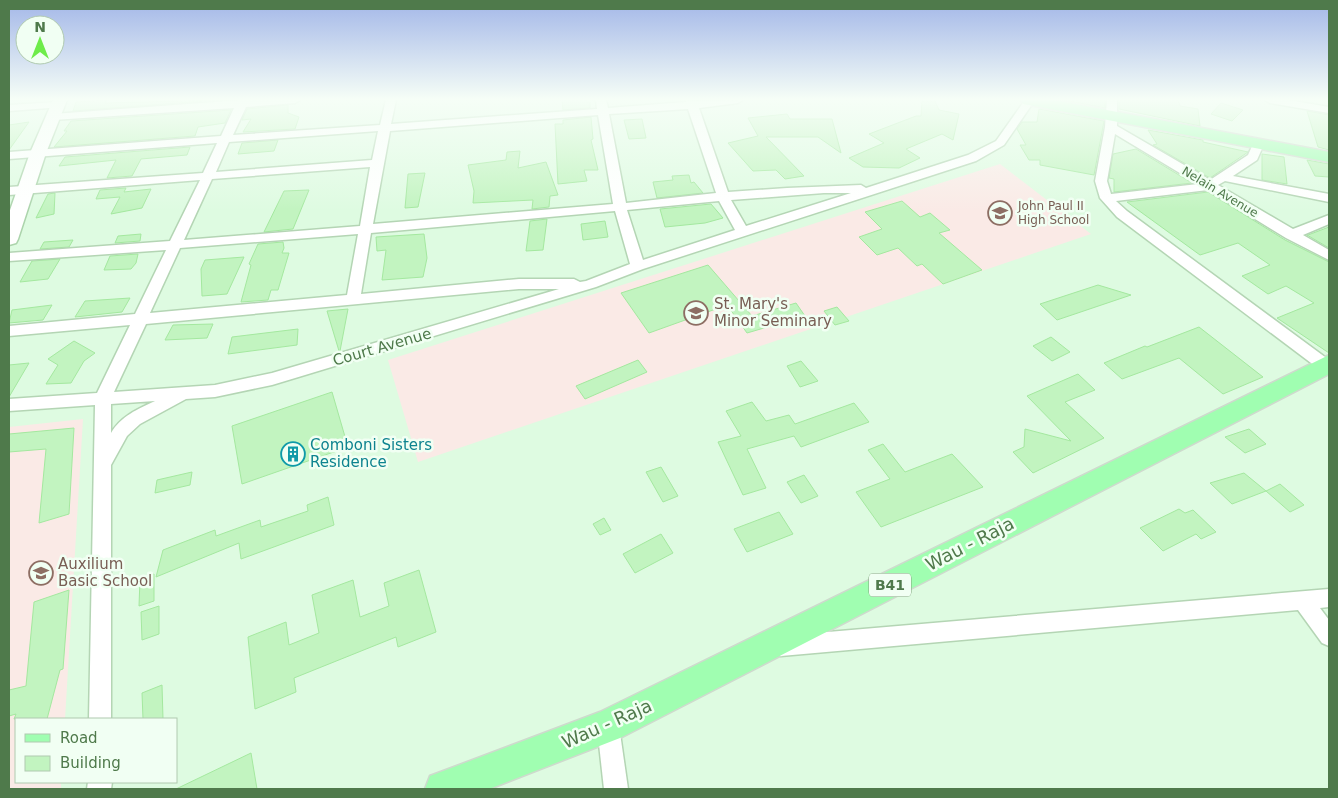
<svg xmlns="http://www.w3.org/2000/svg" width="1338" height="798" font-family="'DejaVu Sans',sans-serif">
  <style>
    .residential { fill: #defbe1; fill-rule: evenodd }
    .education { fill: #faeae6 }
    .building { fill: #c2f4c0; stroke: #a4e89f }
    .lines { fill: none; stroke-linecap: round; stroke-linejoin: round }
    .street-casing { stroke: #b4d5b4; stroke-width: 3 }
    .secondary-casing { stroke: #acd4ac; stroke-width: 3 }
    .primary-casing { stroke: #cedacd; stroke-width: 3 }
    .street { fill: #fff; fill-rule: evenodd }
    .secondary { fill: #fff; fill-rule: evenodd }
    .primary { fill: #a0feb1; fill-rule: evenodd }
    .labels { text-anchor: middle; stroke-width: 5; stroke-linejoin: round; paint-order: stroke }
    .far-street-label { font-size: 12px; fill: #4f7a4b; stroke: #f1fff3 }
    .far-education-label { font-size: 12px; fill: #785e54; stroke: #f1fff3; text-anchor: start }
    .shield { fill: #f1fff3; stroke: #80a27d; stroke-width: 1 }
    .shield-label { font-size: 14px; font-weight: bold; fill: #4f7a4b }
    .education-label { font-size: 15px; fill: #785e54; stroke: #f1fff3; text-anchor: start }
    .street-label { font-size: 15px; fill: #4f7a4b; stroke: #f1fff3 }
    .culture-label { font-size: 15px; fill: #0d838f; stroke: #f1fff3; text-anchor: start }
    .near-street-label { font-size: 18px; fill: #4f7a4b; stroke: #f1fff3 }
  </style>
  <rect width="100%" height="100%" fill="#eafded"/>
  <path class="residential" d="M9 100H1329V789H9ZM16 719H176V782H16Z"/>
  <g class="education">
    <path d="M1000 164 1091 234 418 462 388 360Z"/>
    <path d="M83 419 65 719H16V782H61V789H9V427Z"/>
  </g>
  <g class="building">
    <path d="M107 100 105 103 220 100 73 111 76 102Z"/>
    <path d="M562 100H586L587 102H590V108L563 110Z"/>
    <path d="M1063 100H1105V108Z"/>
    <path d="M1119 100H1178L1180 106 1198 109 1200 126 1119 109Z"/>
    <path d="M922 101H935L939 110 959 114 953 140 942 134 906 149 920 158 899 168 863 167 849 158 884 143 869 134 916 116H921Z"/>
    <path d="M1221 103 1243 110 1232 121 1211 114Z"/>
    <path d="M288 105V113L299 117 295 129 243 132 251 119 242 120 247 109Z"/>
    <path d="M1039 109 1104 121 1094 175 1040 165V160H1029L1020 145H1026L1017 129 1022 122H1037Z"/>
    <path d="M231 110 225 123 198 127 195 136 54 147 67 131H64L71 121Z"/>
    <path d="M1307 111 1329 115V150L1318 147Z"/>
    <path d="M787 114 790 119H832L841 153 818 137H766L804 176 785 179 776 170 753 171 728 143 758 136 748 118Z"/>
    <path d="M591 117 593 139 591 140 598 170H584L587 181 558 184 555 124H563V120Z"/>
    <path d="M642 119 646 138 629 139 624 120Z"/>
    <path d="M29 122 9 150V125Z"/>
    <path d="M1148 130 1203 140V142L1248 152 1210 178 1153 145 1157 144Z"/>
    <path d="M278 140 274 151 238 154 242 143Z"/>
    <path d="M190 147 187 155 141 159 132 176 107 178 116 160 59 166 65 157Z"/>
    <path d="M1136 149 1192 183 1114 192V179L1109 178 1113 154Z"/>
    <path d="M520 151 518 168 546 162 558 195 550 196 549 207 532 209 533 200 473 203 474 191 468 165 506 160 507 152Z"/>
    <path d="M1262 154 1284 157 1287 184 1262 180Z"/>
    <path d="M1307 160 1329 164V177L1315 176Z"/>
    <path d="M425 173 418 207 405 208 408 174Z"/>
    <path d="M689 175 691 183 694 182 703 193 657 198 653 182 673 180 672 176Z"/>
    <path d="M126 188 124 192 151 189 142 208 111 214 120 197 96 199 100 190Z"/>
    <path d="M309 190 293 229 264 232 284 191Z"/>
    <path d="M1208 192 1285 240 1329 262V353L1277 318 1314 303 1286 286 1268 294 1242 276 1270 265 1238 243 1200 255 1127 202Z"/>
    <path d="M55 193 54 214 36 218 48 194Z"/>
    <path d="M902 201 920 217 930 213 950 230 939 233 982 270 943 284 922 264 917 266 898 248 877 255 859 237 882 229 865 212Z"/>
    <path d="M711 204 723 218 705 223 665 227 660 209Z"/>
    <path d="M547 219 543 250 526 251 530 221Z"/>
    <path d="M605 221 608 237 583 240 581 224Z"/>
    <path d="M1329 227V248L1307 235H1308Z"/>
    <path d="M141 234 140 241 115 243 118 236Z"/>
    <path d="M424 234 427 258 423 277 382 280 386 250 377 251 376 237Z"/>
    <path d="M73 240 69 247 40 249 44 242Z"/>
    <path d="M283 242 284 248 282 253H289L278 290H271L268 300 241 302 251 265 249 264 258 244Z"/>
    <path d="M138 254 136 263 131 269 104 270 110 256Z"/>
    <path d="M244 257 227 294 202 296 201 269 205 260Z"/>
    <path d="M60 259 48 279 20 282 32 261Z"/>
    <path d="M708 265 752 316 796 303 805 316 747 333 727 305 649 333 621 293Z"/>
    <path d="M1098 285 1131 295 1057 320 1040 304Z"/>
    <path d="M130 298 122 312 75 317 85 301Z"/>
    <path d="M52 305 43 320 9 323 12 310Z"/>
    <path d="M837 307 849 321 835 325 824 311Z"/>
    <path d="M348 309 340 351H339L327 311Z"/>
    <path d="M213 324 207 338 165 340 173 325Z"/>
    <path d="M1199 327 1263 377 1223 394 1179 358 1122 379 1104 363 1145 346 1147 347Z"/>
    <path d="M298 329 297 345 228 354 232 337Z"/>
    <path d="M1051 337 1070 352 1052 361 1033 346Z"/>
    <path d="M74 341 95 353 84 361 71 383 46 384 58 365 48 359Z"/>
    <path d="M638 360 647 372 585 399 576 386Z"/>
    <path d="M801 361 818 381 800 387 787 366Z"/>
    <path d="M29 363 9 397V365Z"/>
    <path d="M1078 374 1095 390 1065 402 1104 438 1033 473 1013 452 1024 447 1025 429 1071 441 1027 396Z"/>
    <path d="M332 392 348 447 242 484 232 426Z"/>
    <path d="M752 402 766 421 789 415 795 424 854 403 869 422 801 447 794 436 747 449 766 488 743 495 718 442 741 436 726 411Z"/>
    <path d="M74 428 69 514 39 523 46 449 9 452V434Z"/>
    <path d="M1249 429 1266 444 1245 453 1225 437Z"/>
    <path d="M883 444 905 472 952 454 983 487 881 527 856 492 890 479 868 450Z"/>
    <path d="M661 467 678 496 663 502 646 472Z"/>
    <path d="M192 472 190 485 155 493 157 480Z"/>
    <path d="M1244 473 1266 491 1232 504 1210 483Z"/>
    <path d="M804 475 818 496 801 503 787 482Z"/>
    <path d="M1280 484 1304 505 1290 512 1266 491Z"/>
    <path d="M328 497 334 525 241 559 239 543 156 577 163 550 215 530 216 536 260 520 261 527 308 511 307 505Z"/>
    <path d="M1179 509 1185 513 1193 510 1216 532 1201 539 1196 534 1163 551 1140 528Z"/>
    <path d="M779 512 793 534 747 552 734 529Z"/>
    <path d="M604 518 611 530 600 535 593 524Z"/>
    <path d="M661 534 673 553 635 573 623 554Z"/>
    <path d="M419 570 436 632 398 647 396 637 294 678 296 692 255 709 248 637 286 622 289 645 319 633 312 595 353 580 360 617 389 606 384 583Z"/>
    <path d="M154 574V601L139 606 140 579Z"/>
    <path d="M69 590 63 669 60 670 47 719H14L16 714 9 716V690L26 686 34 602Z"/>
    <path d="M159 606V634L142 640 141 612Z"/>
    <path d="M162 685 163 719H143L142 693Z"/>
    <path d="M251 753 257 789H176Z"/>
  </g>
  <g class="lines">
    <g class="street-casing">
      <g id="street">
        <path d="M242 100H300L295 103 246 107 233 135 380 125 386 100H396L391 124 597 109 596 100H606L608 108 686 102V100L697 101 743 100 738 103 699 108 728 192 787 188 861 185 866 188 968 155 996 141 1025 100H1035L1004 145 976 161 643 269 596 287 272 385 215 397 186 399 140 424 127 436 111 465V719H89L95 405 9 411V399L97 393 130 325 9 336V326L135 314 166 250 9 261V253L170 241 200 180 9 195V187L203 173 217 143 9 159V152L221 136 234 108 53 120 47 117 53 114ZM688 109 716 193 626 203 609 114ZM598 115 613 204 373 224 390 131ZM378 131 372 160 216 172 229 142ZM370 167 360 226 184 240 212 179ZM824 193H851L746 226 731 200ZM719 201 735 230 643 260 627 210ZM615 211 630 264 586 281 580 282 574 279H519L361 294 371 233ZM358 234 347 295 150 313 180 248ZM519 289H559L272 373 215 385 114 392 146 324ZM155 401C138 409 121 416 111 433V404Z"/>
        <path d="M1107 100H1117V126L1210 180 1248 155 1254 142 1258 141 1264 144 1257 160 1233 176 1329 194V202L1225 181 1218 185 1293 229 1329 215V224L1303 235 1329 250V260L1286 238 1208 190 1116 201 1127 211 1329 360V374L1323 372 1117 217 1100 198 1095 181 1105 127ZM1115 134 1198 184 1111 194 1107 181Z"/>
        <path d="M1265 100H1288L1329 107V113L1270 103Z"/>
        <path d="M58 102 63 105 62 107 9 111V105Z"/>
        <path d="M1329 589V607L1320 608 1329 620V646L1322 643 1298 610 781 656 774 653 771 646 774 639 781 636Z"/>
        <path d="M608 715 616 718 619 726 628 789H604L597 726 600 718Z"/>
        <path d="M88 782H112L111 789H87Z"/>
      </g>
    </g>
    <g class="secondary-casing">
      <path id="secondary" d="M53 100H67L46 153 18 239 16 243 9 245V213L30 153Z"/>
    </g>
    <g class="primary-casing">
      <g id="primary">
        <path d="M1021 100H1054L1329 152V162L1029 105 1023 104Z"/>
        <path d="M1329 355V374L620 738 489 789H425L430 776 600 712Z"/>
      </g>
    </g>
    <use href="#street" class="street"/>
    <use href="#secondary" class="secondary"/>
    <use href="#primary" class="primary"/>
  </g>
  <linearGradient id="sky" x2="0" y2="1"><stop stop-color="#a3b7e8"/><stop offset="0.47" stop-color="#f6fef7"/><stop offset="1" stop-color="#f6fef7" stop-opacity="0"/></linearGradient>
  <rect width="1338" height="211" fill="url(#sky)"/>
  <defs>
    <g id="school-ring" transform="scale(1.25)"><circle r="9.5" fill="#f1fff3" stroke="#8d6e63" stroke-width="1.5"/><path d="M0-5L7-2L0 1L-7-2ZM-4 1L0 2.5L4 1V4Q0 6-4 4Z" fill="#8d6e63"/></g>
    <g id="university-ring" transform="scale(1.25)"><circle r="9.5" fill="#f1fff3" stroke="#8d6e63" stroke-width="1.5"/><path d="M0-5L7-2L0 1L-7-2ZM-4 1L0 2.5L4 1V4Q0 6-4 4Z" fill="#8d6e63"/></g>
    <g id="building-ring" transform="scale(1.25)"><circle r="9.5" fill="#f1fff3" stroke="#0f9aa8" stroke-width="1.5"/><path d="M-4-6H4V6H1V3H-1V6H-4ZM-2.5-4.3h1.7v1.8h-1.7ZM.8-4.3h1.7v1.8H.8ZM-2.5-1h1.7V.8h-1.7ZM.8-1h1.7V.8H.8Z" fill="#0f9aa8"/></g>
  </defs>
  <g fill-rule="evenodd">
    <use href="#school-ring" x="1000" y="213"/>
    <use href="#university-ring" x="696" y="313"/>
    <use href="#building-ring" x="293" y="454"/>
    <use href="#university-ring" x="41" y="573"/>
  </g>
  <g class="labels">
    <g class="far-street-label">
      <text transform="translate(1220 192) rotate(31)" y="4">Nelain Avenue</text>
    </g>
    <g class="far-education-label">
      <text x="1018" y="210">John Paul II<tspan x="1018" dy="14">High School</tspan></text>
    </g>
    <rect class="shield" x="869" y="573.5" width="42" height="23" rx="4"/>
    <g class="shield-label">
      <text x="890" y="590">B41</text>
    </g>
    <g class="education-label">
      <text x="714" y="309">St. Mary's<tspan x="714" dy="17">Minor Seminary</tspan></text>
      <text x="58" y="569">Auxilium<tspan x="58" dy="17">Basic School</tspan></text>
    </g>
    <g class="street-label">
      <text transform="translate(382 347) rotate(-16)" y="5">Court Avenue</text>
    </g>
    <g class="culture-label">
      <text x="310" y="450">Comboni Sisters<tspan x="310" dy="17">Residence</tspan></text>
    </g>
    <g class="near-street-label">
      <text transform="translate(970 544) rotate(-27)" y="6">Wau - Raja</text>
      <text transform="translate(607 724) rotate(-24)" y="6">Wau - Raja</text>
    </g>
  </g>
  <rect width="1338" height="798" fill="none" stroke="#4f7a4b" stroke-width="20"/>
  <rect x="15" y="718" width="162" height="65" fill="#f1fff3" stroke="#b0cab0"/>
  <rect x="25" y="734" width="25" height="8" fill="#a0feb1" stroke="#b0cab0"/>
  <text x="60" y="743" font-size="15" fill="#4f7a4b">Road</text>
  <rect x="25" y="756" width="25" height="15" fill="#c2f4c0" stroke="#b0cab0"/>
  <text x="60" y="768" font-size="15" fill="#4f7a4b">Building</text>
  <g transform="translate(40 40)"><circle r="24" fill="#f1fff3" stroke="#b0cab0"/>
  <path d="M0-4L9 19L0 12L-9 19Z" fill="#6eec4a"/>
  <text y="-8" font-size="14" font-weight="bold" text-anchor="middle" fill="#4f7a4b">N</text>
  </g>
</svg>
